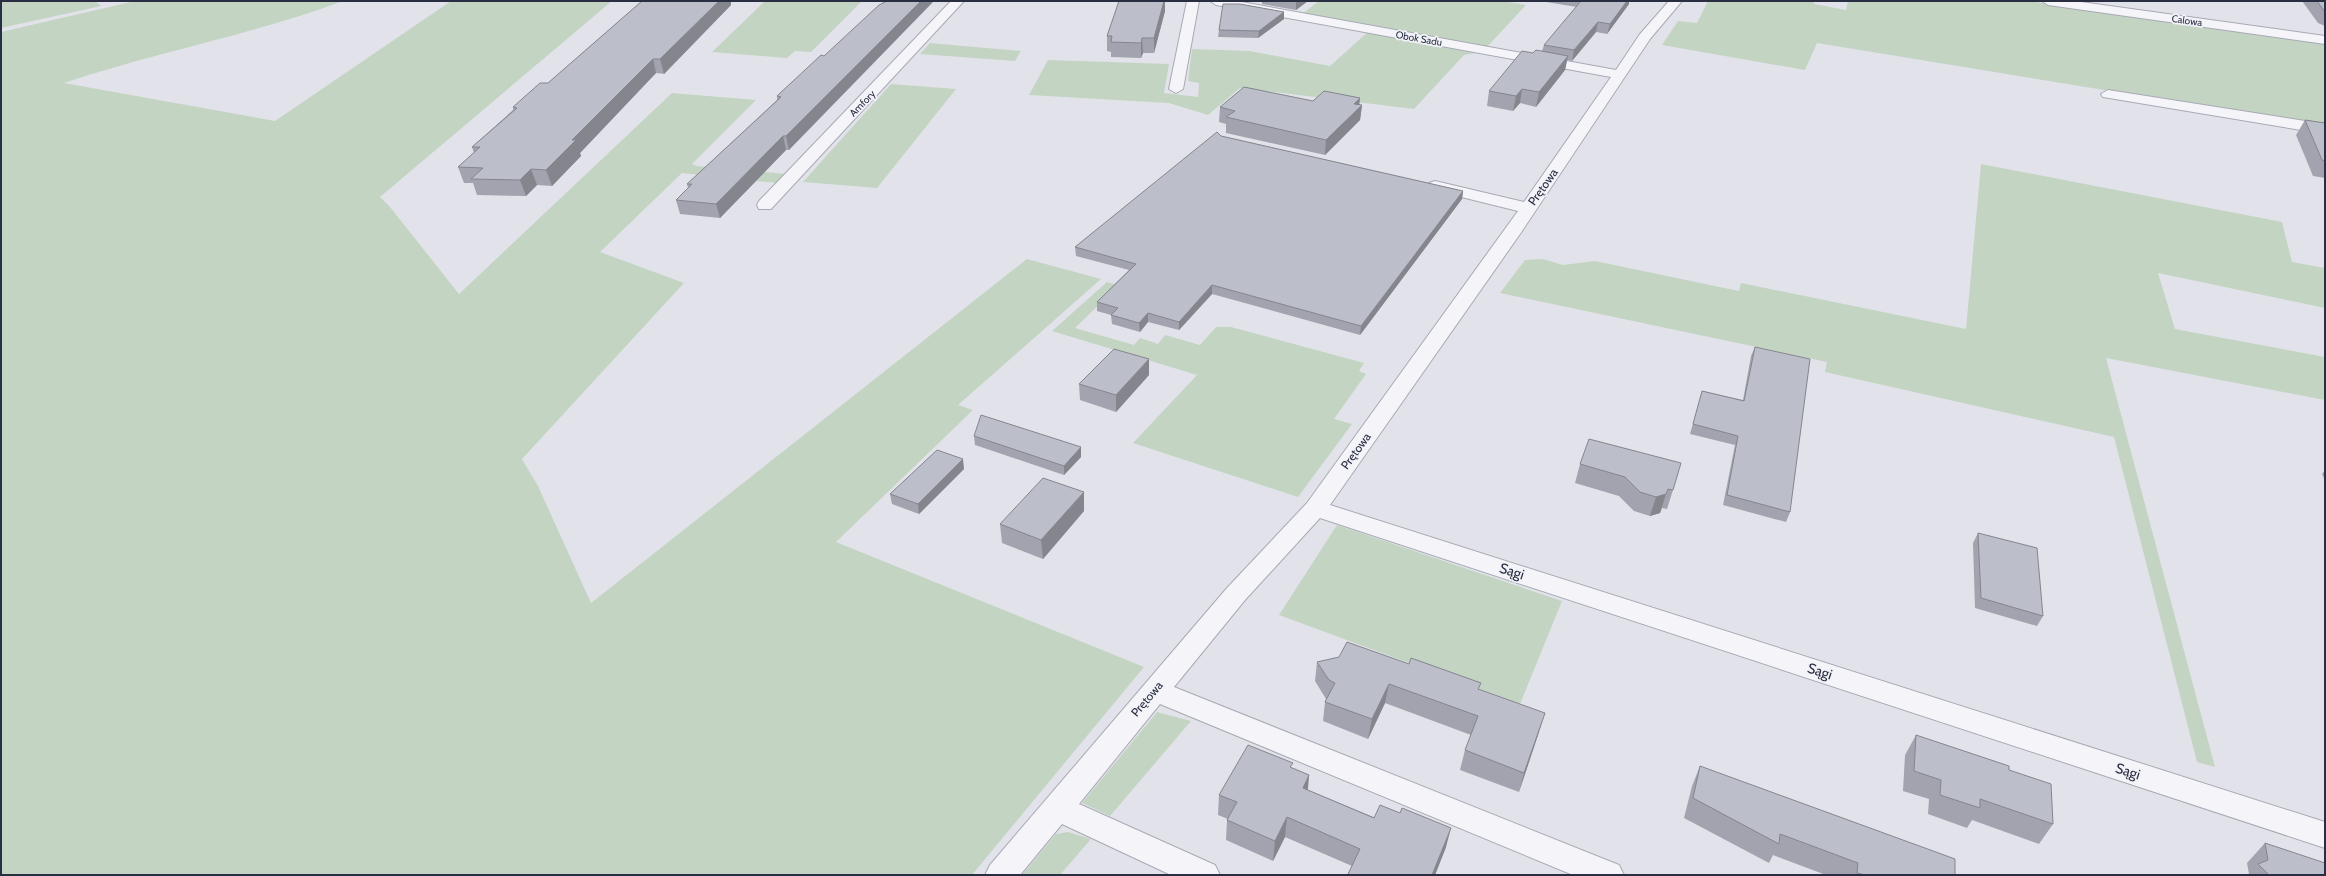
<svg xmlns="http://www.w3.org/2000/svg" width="2326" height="876" font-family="Cabin,sans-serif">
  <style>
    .green { fill: #c4d4c3 }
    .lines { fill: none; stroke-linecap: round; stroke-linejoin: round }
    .minor-casing { stroke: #a7a9b4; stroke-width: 2 }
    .minor { fill: #f5f5f9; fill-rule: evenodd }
    .wall { fill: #a2a3ae }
    .shaded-wall { fill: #84858d }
    .building { fill: #bcbeca; stroke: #84858d }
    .labels { text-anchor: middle; stroke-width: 3.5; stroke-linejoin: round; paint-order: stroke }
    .far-street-label { font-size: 10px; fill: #2a2e42; stroke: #f2f3f8 }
    .street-label { font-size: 12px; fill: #2a2e42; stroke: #f2f3f8 }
    .near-street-label { font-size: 14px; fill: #2a2e42; stroke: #f2f3f8 }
  </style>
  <rect width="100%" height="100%" fill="#e2e3ea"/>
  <g class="green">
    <path d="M1 1H95L101 6 1 28Z"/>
    <path d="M135 1H343C252 35 156 52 64 83L275 121 451 1H612L380 197 390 207 459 294 672 93 756 100 692 164 697 166 786 174 777 183 682 173 600 252 684 283 522 459 538 486 591 603 1027 259 1101 279 958 405 973 410 836 542 1144 667 972 875H1V32Z"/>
    <path d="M765 1H862L811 52 795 51 787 58 712 52Z"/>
    <path d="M1319 1H1503L1526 5 1486 48 1302 14Z"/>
    <path d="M1708 1H1814V4L1846 10 1848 1H2028L2325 44V126L1817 43 1805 70 1662 45 1678 21 1697 23Z"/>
    <path d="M1369 31 1482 52 1464 55 1414 109 1240 88 1208 115 1169 103 1029 95 1048 60 1169 64 1164 93 1198 97 1199 83 1188 81 1192 49 1250 51 1330 66Z"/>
    <path d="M930 43 1021 51 1015 61 920 54Z"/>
    <path d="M891 84 956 89 877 188 803 182Z"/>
    <path d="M1981 164 2282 222 2292 262 2325 268V308L2158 273 2175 329 2325 357V400L2106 358 2215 767 2197 762 2114 437 1825 372 1827 362 1500 293 1525 260 1543 259 1563 265 1595 261 1739 291 1741 283 1966 329Z"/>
    <path d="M1107 282 1167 299 1111 293 1075 328 1134 345 1140 338 1158 344 1165 335 1200 345 1216 327H1231L1364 363 1359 371 1366 374 1334 419 1352 424 1298 497 1133 443 1197 375 1052 331Z"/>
    <path d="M1337 525 1562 601 1520 704 1279 615Z"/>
    <path d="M1157 712 1191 721 1110 816 1082 803Z"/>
    <path d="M1068 832 1091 839 1060 875H1022L1056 834Z"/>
  </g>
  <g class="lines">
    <g class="minor-casing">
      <g id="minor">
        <path d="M951 1H964L771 209H759L757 205 759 201Z"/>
        <path d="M1187 1H1199L1183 89 1176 93 1169 89Z"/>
        <path d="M1210 1H1236L1616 70 1640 34 1669 1H1682L1650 39 1520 234 1330 505 2325 822V848L1320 518 1245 600 1174 687 1619 865 1624 875H1573L1160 704 1079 804 1215 865 1220 875H1171L1062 824 1020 875H985L990 865 1227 588 1307 503 1518 211 1429 189 1427 186 1429 183 1435 181 1524 202 1611 77 1216 5Z"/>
        <path d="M2042 1H2074L2325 36V44L2048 5Z"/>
        <path d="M2108 90 2325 124V134L2103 97 2101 94Z"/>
      </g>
    </g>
    <use href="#minor" class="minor"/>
  </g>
  <g class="wall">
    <path d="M642 1H731V5L664 74 656 73 580 153 581 156 552 186 537 185 526 196 477 195 473 183H464L458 167 474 153 472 147 513 110V107L548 83Z"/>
    <path d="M1119 1H1165V11L1154 53H1143L1141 58 1111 57V52L1107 51V36Z"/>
    <path d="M1262 1H1308L1296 10 1262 4Z"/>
    <path d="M1540 1H1629V4L1607 34 1596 32 1572 61 1567 60 1565 70 1536 107 1520 103 1513 111 1487 106 1489 91 1533 53 1542 51 1544 45 1577 7Z"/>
    <path d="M2302 1H2325V26L2318 23Z"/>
    <path d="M1284 12V19L1258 38 1218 37 1219 30Z"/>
    <path d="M824 56 789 150H786L720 218 680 214 676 200 688 188 687 184 777 100V96Z"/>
    <path d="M1313 101 1362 105 1360 120 1325 155 1226 133V124L1219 122 1220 107Z"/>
    <path d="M2305 120 2325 123V178L2313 176 2296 135Z"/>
    <path d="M1221 136 1463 191 1462 199 1360 335 1212 294 1179 330 1148 322 1140 332 1112 324 1111 315 1097 311V302L1129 270 1076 256 1075 247Z"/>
    <path d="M1755 347 1790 512 1786 522 1723 505 1735 445 1690 434 1702 391 1743 400 1751 356Z"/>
    <path d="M1149 375 1116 412 1080 400 1079 384Z"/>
    <path d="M974 436 1081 457 1064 475 975 445Z"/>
    <path d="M1580 464 1673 490 1667 509 1662 508 1660 513 1650 516 1634 511 1619 496 1575 483Z"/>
    <path d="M964 469 919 514 892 504 890 494Z"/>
    <path d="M2325 470V481L2322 474Z"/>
    <path d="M1084 511 1043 559 1002 543 1000 524Z"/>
    <path d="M1978 533 2043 616 2037 626 1975 608 1973 543Z"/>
    <path d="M1317 662 1479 689 1539 732 1519 792 1460 770 1465 750 1471 735 1385 703 1368 739 1323 721 1325 702 1326 699 1315 681Z"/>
    <path d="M1916 735 2009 770 2053 824 2039 844 1972 820 1967 828 1928 814 1929 799 1903 791 1905 755Z"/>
    <path d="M1700 766 1955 875H1826L1773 855 1769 863 1684 818 1692 786Z"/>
    <path d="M1292 768 1309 775 1308 790 1446 847 1435 875H1348L1352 866 1285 837 1273 861 1226 840 1227 820 1228 819 1218 815 1219 795Z"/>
    <path d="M2265 843 2325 875H2248L2249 874 2247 863Z"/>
  </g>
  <g class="shaded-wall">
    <path d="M719 1H731V5L664 74 660 59Z"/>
    <path d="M921 1H934L789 150 786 136Z"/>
    <path d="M1164 1H1165V11L1154 53V38Z"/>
    <path d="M1296 1H1308L1296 10Z"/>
    <path d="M1625 1H1629V4L1607 34 1610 24Z"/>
    <path d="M1284 12V19L1258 38 1259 31Z"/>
    <path d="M1598 22 1596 32 1572 61 1574 50Z"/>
    <path d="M1142 38 1143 53 1141 58V43Z"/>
    <path d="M1568 56 1565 70 1536 107 1539 92Z"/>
    <path d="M653 59 656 73 580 153 581 156 552 186 546 170 572 140Z"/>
    <path d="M1522 89 1520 103 1513 111 1516 96Z"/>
    <path d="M1360 98 1359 108 1362 105 1360 120 1325 155 1326 140 1354 104Z"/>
    <path d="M783 136 786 150 720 218 716 204Z"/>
    <path d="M531 169 537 185 526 196 520 180Z"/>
    <path d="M1463 191 1462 199 1360 335 1361 326Z"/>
    <path d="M1212 285V294L1179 330V322Z"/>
    <path d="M1148 313V322L1140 332 1139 323Z"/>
    <path d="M1149 359V375L1116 412V395Z"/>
    <path d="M1081 447V457L1064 475V466Z"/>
    <path d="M963 459 964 469 919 514 918 504Z"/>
    <path d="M1084 492V511L1043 559 1041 540Z"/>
    <path d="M1666 494 1660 513 1650 516 1656 497Z"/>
    <path d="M1389 684 1385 703 1368 739 1372 719Z"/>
    <path d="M1545 713 1539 732 1519 792 1524 773Z"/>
    <path d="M1309 775 1307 795 1303 788Z"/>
    <path d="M1287 817 1285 837 1273 861 1275 841Z"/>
    <path d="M1451 828 1446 847 1435 875H1432Z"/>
  </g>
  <g class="building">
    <path d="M642 1H719L660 59H653L572 140H576L546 170 531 169 520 180 471 179 483 168 458 167 480 147H472L517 108 513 107 540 83H548Z"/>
    <path d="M887 1H921L786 136H783L716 204 676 200 692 184H687L781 97 777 96 821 55 824 56 879 5Z"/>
    <path d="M1119 1H1164L1154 38H1142L1141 43 1111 42 1112 36H1107Z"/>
    <path d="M1581 1H1627L1610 24 1598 22 1574 50 1544 45Z"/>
    <path d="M2317 1H2325V12Z"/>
    <path d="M1223 4H1240L1284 12 1259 31 1219 30Z"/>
    <path d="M1536 50 1568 56 1539 92 1522 89 1516 96 1489 91 1522 51 1533 53Z"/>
    <path d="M1244 87 1313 101 1324 91 1360 98 1354 104 1362 105 1326 140 1226 117 1235 111 1220 107Z"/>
    <path d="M2305 120 2325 123V161L2322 160Z"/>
    <path d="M1217 132 1221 136 1463 191 1361 326 1212 285 1179 322 1148 313 1139 323 1111 315 1118 308 1097 302 1136 264 1075 247Z"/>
    <path d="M1755 347 1810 359 1790 512 1727 495 1738 436 1693 424 1702 391 1744 401Z"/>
    <path d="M1114 349 1149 359 1116 395 1079 384Z"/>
    <path d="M981 415 1081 447 1064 466 974 436Z"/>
    <path d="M1589 439 1681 463 1673 490 1668 489 1666 494 1656 497 1640 492 1625 477 1580 464Z"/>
    <path d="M937 450 963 459 918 504 890 494Z"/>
    <path d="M1043 478 1084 492 1041 540 1000 524Z"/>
    <path d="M1978 533 2037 548 2043 616 1981 598Z"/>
    <path d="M1347 642 1409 664 1411 658 1481 683 1478 689 1545 713 1524 773 1465 750 1478 716 1389 684 1372 719 1325 702 1335 683 1329 680 1317 662 1339 657Z"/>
    <path d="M1916 735 2009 766V770L2051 784 2053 824 1980 799V808L1940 795 1941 780 1914 771Z"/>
    <path d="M1248 745 1293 763 1290 767 1309 775 1303 788 1374 818 1380 805 1400 813 1402 808 1451 828 1432 875H1352L1348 874 1360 849 1287 817 1275 841 1227 820 1237 802 1219 795Z"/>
    <path d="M1700 766 1955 859V875H1865L1857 873 1858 863 1780 834 1779 844 1693 798Z"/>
    <path d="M2265 843 2325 863V875H2269L2258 864 2268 860Z"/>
  </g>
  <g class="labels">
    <g class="far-street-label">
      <text transform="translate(2187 20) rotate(8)" y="4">Calowa</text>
      <text transform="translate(1419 38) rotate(10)" y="4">Obok Sadu</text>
      <text transform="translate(862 103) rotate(-46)" y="4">Amfory</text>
    </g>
    <g class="street-label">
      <text transform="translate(1543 187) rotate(-55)" y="4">Prętowa</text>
      <text transform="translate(1356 451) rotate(-54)" y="4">Prętowa</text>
      <text transform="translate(1147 699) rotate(-50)" y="4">Prętowa</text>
    </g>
    <g class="near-street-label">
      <text transform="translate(1512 571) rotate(18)" y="5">Sągi</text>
      <text transform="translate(1820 671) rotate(18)" y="5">Sągi</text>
      <text transform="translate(2128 771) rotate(18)" y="5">Sągi</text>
    </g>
  </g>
  <rect width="2326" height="876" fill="none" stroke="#2a2e42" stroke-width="4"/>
</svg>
